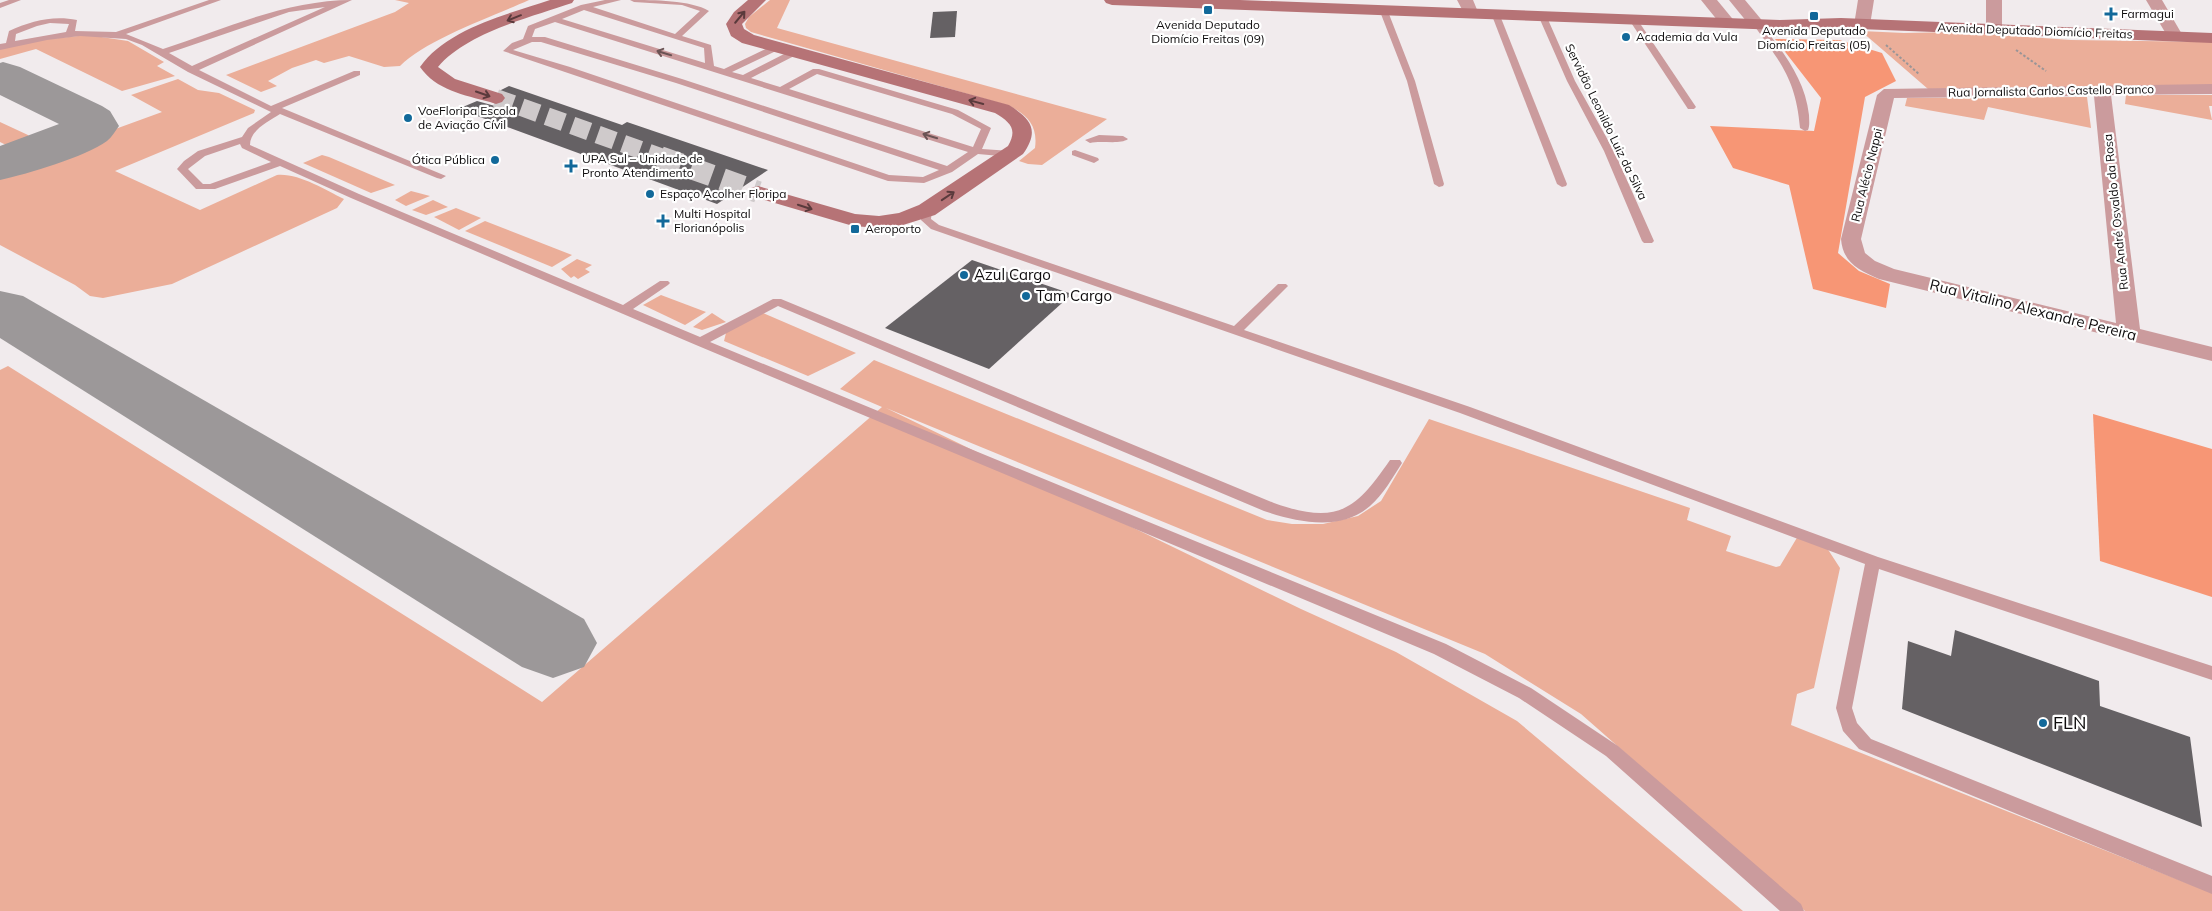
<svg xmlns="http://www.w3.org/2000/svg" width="2212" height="911" font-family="Mulish,sans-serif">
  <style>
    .green { fill: #ebae99 }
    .forest { fill: #f79675 }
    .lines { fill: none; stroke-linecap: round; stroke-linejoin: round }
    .taxiway { fill: #9c9899; fill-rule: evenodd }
    .building { fill: #656164 }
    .secondary-tunnel-far1 { stroke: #cfcacb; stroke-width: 18; stroke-dasharray: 18 9; stroke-linecap: butt }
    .secondary-tunnel { stroke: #cfcacb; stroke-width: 22; stroke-dasharray: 22 11; stroke-linecap: butt }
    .path { stroke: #9a9597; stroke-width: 2; stroke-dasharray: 2.5 2; stroke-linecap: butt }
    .lane { fill: #cb9b9d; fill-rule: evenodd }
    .street { fill: #cb9b9d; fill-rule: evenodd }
    .secondary { fill: #b67376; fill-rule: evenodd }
    .oneway { stroke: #5a3a3c }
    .oneway2 { stroke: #6c5455 }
    .poi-dot { fill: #12699a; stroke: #fff; stroke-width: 2 }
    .labels { text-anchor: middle; stroke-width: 4.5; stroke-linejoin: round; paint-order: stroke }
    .far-poi-label { font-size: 12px; fill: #0e0c0d; stroke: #fff; text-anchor: start }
    .far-street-label { font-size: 12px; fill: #0e0c0d; stroke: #fff }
    .poi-label { font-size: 15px; fill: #0e0c0d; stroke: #fff; text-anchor: start }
    .street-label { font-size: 15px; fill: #0e0c0d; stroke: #fff }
    .near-poi-label { font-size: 18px; fill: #0e0c0d; stroke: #fff; text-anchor: start }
  </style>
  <rect width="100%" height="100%" fill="#f1ebed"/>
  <g class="green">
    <path d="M395 0H529C494 16 425 40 400 66L384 67 349 56 324 63 316 60 292 68 268 81 277 86 261 92 226 75 395 12 409 3Z"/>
    <path d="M770 0H790L777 28 1107 119 1042 165 1028 164 1019 161 1035 148C1038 126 1028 116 1010 106L751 32 746 28 745 24 749 17Z"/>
    <path d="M1861 31 1904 33 1958 32 2071 40 2212 42V86L1928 89Z"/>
    <path d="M88 35 128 41 164 62 157 66 175 76 122 91 36 49 0 59V48L29 41Z"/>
    <path d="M178 79 198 90 219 93 255 110 254 113 115 171 200 210 277 175C299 173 325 190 344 199L337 208 172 284 103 298 90 296 75 285 0 245V171L162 112 131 95Z"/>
    <path d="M2126 95H2212V106H2209L2212 120 2125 104Z"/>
    <path d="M2087 97 2091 128 1988 107 1984 120 1905 106 1907 98Z"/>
    <path d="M0 122 28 135 33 141C27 156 11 147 0 142Z"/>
    <path d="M322 155 329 157 395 185 371 193 303 163Z"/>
    <path d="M411 191 430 196 406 206 395 200Z"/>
    <path d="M433 200 448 207 426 215 412 210Z"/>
    <path d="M456 208 481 218 459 230 434 217Z"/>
    <path d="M485 221 572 255 552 267 465 231Z"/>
    <path d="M577 259 592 265 585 269 590 272 578 279 574 276 571 278 561 269Z"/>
    <path d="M661 295 706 312 685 325 643 305Z"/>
    <path d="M712 313 726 322 702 330 693 327Z"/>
    <path d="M763 313 856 353 808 376 724 341 727 329Z"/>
    <path d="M874 360 1267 520 1292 524H1323L1358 516 1381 501 1429 419 1690 508 1687 520 1731 536 1726 551 1776 567 1780 566 1798 536 1827 548 1840 568 1814 688 1797 694 1791 725 2212 893V911H1805L1581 714 1485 654 886 408 1301 609 1396 652 1517 721 1743 911H0V370L8 366 542 702 882 407 840 389Z"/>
  </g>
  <g class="forest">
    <path d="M1775 39 1839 40 1882 53 1896 81 1865 97 1838 253 1859 271 1890 284 1886 308 1813 289 1789 185 1733 168 1710 126 1814 131 1821 98Z"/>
    <path d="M2093 414 2212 449V597L2100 561Z"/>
  </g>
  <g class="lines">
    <g class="taxiway">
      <path d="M3 62 20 67 102 106 110 111 119 126C115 131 112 137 107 141 85 157 27 174 0 180V146L59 124 0 95V63Z"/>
      <path d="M0 291 23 296 584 619 597 643 584 667 553 678 522 667 0 338Z"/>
    </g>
  </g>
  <g class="building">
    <path d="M957 11 955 37 930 38 933 12Z"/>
    <path d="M509 86 622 125 627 122 768 170 717 204 458 109 477 101 495 106 503 104 507 98 504 93 499 91Z"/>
    <path d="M972 260 1072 294 989 369 885 328Z"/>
    <path d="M1955 630 2099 681 2100 706 2190 737 2202 827 1902 709 1908 641 1951 656Z"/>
  </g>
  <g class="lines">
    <path class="secondary-tunnel-far1" d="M496 98 663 158"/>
    <path class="secondary-tunnel" d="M660 157 758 192"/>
    <g class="path">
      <path d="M1886 45 1919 74"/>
      <path d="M2016 50 2046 71"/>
    </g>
    <g class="lane">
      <path d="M9 0H21L0 8V3Z"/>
      <path d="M209 0H221L126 34 163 49C224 29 287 0 352 0L199 70 271 106 354 71H360V75L282 108 446 176 441 179 437 178 280 114C269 121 250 130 250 145L359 194 623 305 660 281H668L670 283 668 285 633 309 700 337 773 299H781L1274 503C1337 525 1355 511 1390 460H1400L1402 463C1393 477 1383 495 1370 506 1340 532 1298 522 1264 511L778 306 710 342 1446 644 1531 688 1618 746 1801 904 1804 911H1780L1606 756 1519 698 1434 654 696 345 351 198 280 166 215 189H196L177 169 184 161 198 151 242 137 248 128 271 112 188 72 142 45 126 39 80 36 47 40 0 50V44L6 43 9 31C31 21 53 15 77 20L75 31 116 32ZM325 7 192 66 169 53 289 12ZM50 23 69 24 66 32 15 41 16 34 37 26ZM240 144 242 148 271 162 210 184H203L188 169 205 156Z"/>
      <path d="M605 0H621L593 7 675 34 700 11 682 5 634 2 630 0C653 0 691 0 709 11L682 36 711 45 714 66 724 69 774 45H780V49L732 72 743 75 792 50H798V54L751 78 780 87 813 69H819L958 110 991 128 982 149 1011 151 1016 154 1011 157 978 154 952 172 924 183 888 181 503 51 512 43 523 39 528 26 581 5ZM584 10 704 48 705 63 562 19ZM555 22 968 152 947 166 682 79 545 37H532L535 29ZM532 42H541L676 83 939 170 923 177 889 175 570 67 513 50ZM817 74 952 114 981 129 973 147 789 89Z"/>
      <path d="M1380 7 1387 9 1415 81 1444 184 1443 186 1439 187 1434 184 1407 81 1379 9Z"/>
      <path d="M1492 11 1499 13 1567 184 1566 186 1562 187 1557 184 1491 13Z"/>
      <path d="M1539 13 1546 15 1575 81 1614 151 1654 241 1652 243H1644L1642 241 1604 151 1567 81 1538 15Z"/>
      <path d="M1629 16H1635L1696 107 1694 109H1688L1628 18Z"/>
      <path d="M1754 22H1760C1782 51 1805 78 1809 115 1809 120 1810 125 1808 130L1805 131 1800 128C1796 79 1780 62 1753 24Z"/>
      <path d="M1099 135 1123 136 1128 139C1120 145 1101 140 1090 143L1085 140Z"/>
      <path d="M1075 150 1098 158 1099 160 1094 163 1072 155V151Z"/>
      <path d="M927 207 932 210 931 219 939 225 1234 326 1278 284H1286L1288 286 1244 330 1470 407 1878 557 2212 666V680L1879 569 1852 708 1857 723 1871 739 2212 876V894L1859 749 1843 731 1836 708 1865 564 1460 413 931 229 921 220 922 210Z"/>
    </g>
    <g class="street">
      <path d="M1457 0H1473L1478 12 1475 15H1465Z"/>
      <path d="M1701 0H1717L1736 23 1734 26H1722Z"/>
      <path d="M1729 0H1745L1765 24 1763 27H1751Z"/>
      <path d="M1858 0H1874L1870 25 1868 28H1856L1854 25Z"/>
      <path d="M1986 0H2002V29L2000 32H1988L1986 29Z"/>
      <path d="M2146 0H2162L2183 36 2181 39H2169Z"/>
      <path d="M2212 84V94L2111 95 2140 329 2212 347V361L1879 279C1859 270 1843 263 1841 239L1877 95 1884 89ZM2094 96 2116 323 1894 269 1875 261 1865 253 1861 239 1894 98Z"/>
    </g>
    <g class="secondary">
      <path d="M550 0H574L572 3C531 17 466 33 438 67L455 79 502 94 505 98 502 102 496 104 490 102C464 95 436 90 420 67 446 29 508 14 550 0Z"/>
      <path d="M748 0H766L742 24 744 29 754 35 1009 105C1031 119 1040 130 1023 154L935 215 903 225 879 228 853 226 751 196 748 192 751 188 758 186 855 214 879 216 899 213 919 205 1008 146C1018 129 1010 122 995 113L742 43 731 36 726 24 734 12Z"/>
      <path d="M1104 0H1240L1780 20 1841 18 2212 33V43L1859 29 1780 30 1112 5 1106 3Z"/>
    </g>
  </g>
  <defs><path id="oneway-shaft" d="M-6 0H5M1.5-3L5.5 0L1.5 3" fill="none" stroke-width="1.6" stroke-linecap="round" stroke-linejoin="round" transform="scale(1.25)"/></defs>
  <g class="oneway">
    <use href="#oneway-shaft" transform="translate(740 17) rotate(-50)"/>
    <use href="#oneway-shaft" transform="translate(514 18) rotate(158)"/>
    <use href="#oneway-shaft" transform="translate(483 94) rotate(19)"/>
    <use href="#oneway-shaft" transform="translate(976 102) rotate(-165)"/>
    <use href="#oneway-shaft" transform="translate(948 196) rotate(-34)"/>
    <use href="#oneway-shaft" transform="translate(805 207) rotate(18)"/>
  </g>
  <g class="oneway2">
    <use href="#oneway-shaft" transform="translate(664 53) rotate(-163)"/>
    <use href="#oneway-shaft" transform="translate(930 136) rotate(-163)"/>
  </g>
  <g class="poi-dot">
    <rect x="1203" y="5" width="10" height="10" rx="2.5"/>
    <path d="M2108.5 6.5h5v5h5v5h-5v5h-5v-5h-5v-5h5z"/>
    <rect x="1809" y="11" width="10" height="10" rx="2.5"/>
    <circle cx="1626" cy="37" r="5"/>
    <circle cx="408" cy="118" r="5"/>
    <circle cx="495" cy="160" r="5"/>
    <path d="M568.5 158.5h5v5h5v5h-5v5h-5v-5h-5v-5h5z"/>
    <circle cx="650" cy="194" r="5"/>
    <path d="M660.5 213.5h5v5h5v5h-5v5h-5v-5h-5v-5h5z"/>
    <rect x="850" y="224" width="10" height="10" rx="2.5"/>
    <circle cx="964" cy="275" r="5"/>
    <circle cx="1026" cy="296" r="5"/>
    <circle cx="2043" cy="723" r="5"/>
  </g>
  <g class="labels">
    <g class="far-poi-label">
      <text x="2121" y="18">Farmagui</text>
      <text x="1208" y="29" text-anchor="middle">Avenida Deputado<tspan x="1208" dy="14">Diomício Freitas (09)</tspan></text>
      <text x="1814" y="35" text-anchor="middle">Avenida Deputado<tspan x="1814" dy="14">Diomício Freitas (05)</tspan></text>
      <text x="1636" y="41">Academia da Vula</text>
      <text x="418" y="115">VoeFloripa Escola<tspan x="418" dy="14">de Aviação Cívil</tspan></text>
      <text x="582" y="163">UPA Sul – Unidade de<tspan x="582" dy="14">Pronto Atendimento</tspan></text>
      <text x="485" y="164" text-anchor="end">Ótica Pública</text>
      <text x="660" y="198">Espaço Acolher Floripa</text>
      <text x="674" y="218">Multi Hospital<tspan x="674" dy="14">Florianópolis</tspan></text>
      <text x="865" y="233">Aeroporto</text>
    </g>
    <g class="far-street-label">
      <text transform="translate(2035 31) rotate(2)" y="4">Avenida Deputado Diomício Freitas</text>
      <text transform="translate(2051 91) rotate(-1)" y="4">Rua Jornalista Carlos Castello Branco</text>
      <text transform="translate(1606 122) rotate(64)" y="4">Servidão Leonildo Luiz da Silva</text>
      <text transform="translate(1867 175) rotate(-76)" y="4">Rua Alécio Nappi</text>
      <text transform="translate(2116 212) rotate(-96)" y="4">Rua André Osvaldo da Rosa</text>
    </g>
    <g class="poi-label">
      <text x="974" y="280">Azul Cargo</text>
      <text x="1036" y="301">Tam Cargo</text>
    </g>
    <g class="street-label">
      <text transform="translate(2033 310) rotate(14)" y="5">Rua Vitalino Alexandre Pereira</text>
    </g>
    <g class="near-poi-label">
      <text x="2053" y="729">FLN</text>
    </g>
  </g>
</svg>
